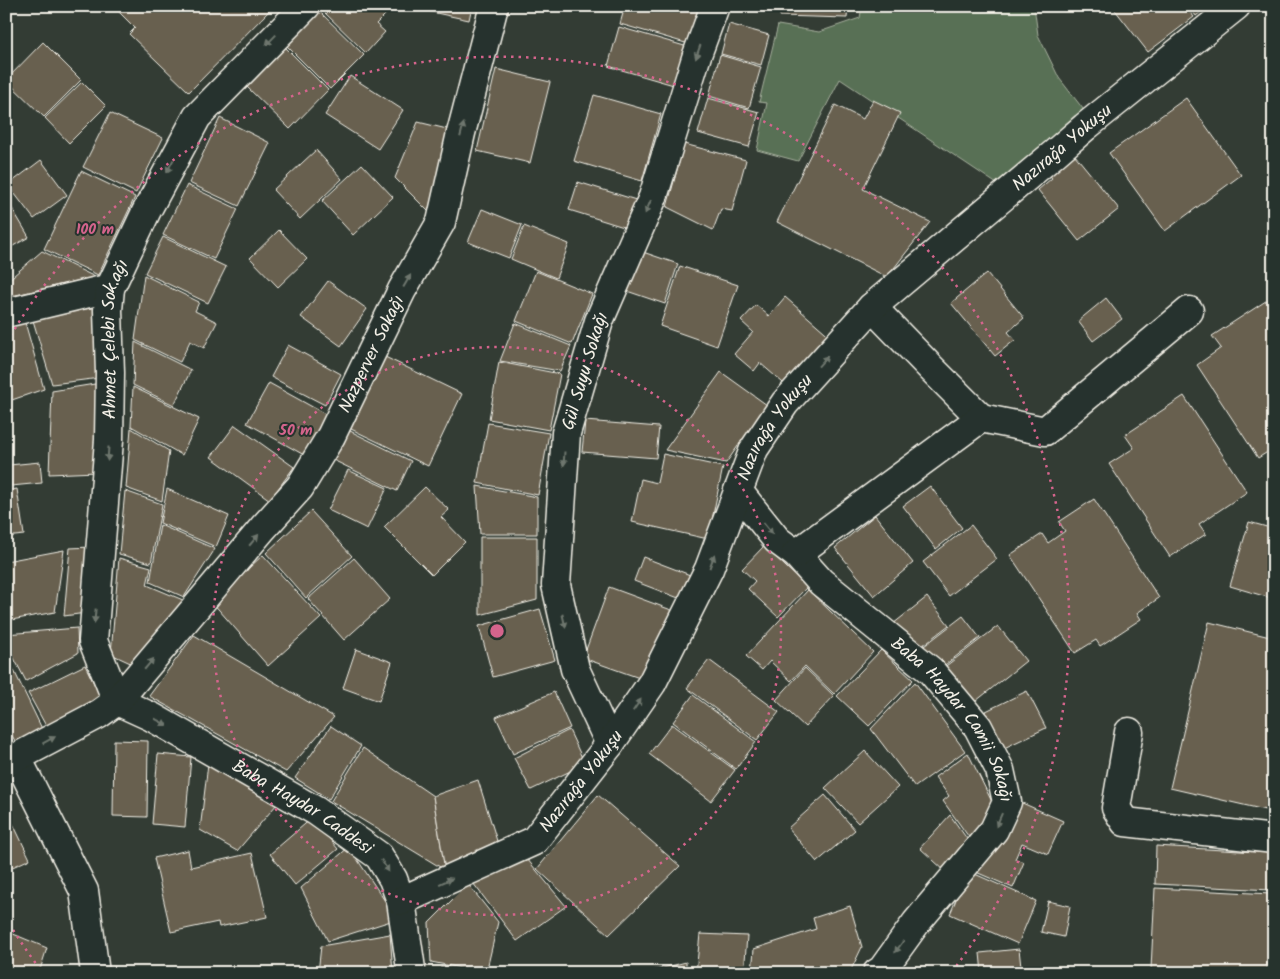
<svg xmlns="http://www.w3.org/2000/svg" width="1280" height="979" font-family="Kalam,sans-serif">
  <style>
    .green { fill: #596f54; stroke: #a6b09e }
    .building { fill: #67604f; stroke: #f4f1e8 }
    .lines { fill: none; stroke-linecap: round; stroke-linejoin: round }
    .minor-casing { stroke: #f4f1e8; stroke-width: 31 }
    .minor { stroke: #26332d; stroke-width: 28 }
    .oneway { fill: #6e766e }
    .ring { fill: none; stroke: #d4648c; stroke-width: 2.5; stroke-dasharray: 2.5 5 }
    .labels { text-anchor: middle; stroke-width: 4; stroke-linejoin: round; paint-order: stroke }
    .street-label { font-size: 18px; fill: #f4f1e8; stroke: #26332d }
    .centre { fill: #d4648c; stroke: #26332d; stroke-width: 2.5 }
    .ring-label { font-size: 15px; text-anchor: middle; font-weight: bold; fill: #d4648c; stroke: #26332d; stroke-width: 4; stroke-linejoin: round; paint-order: stroke }
  </style>
  <rect width="100%" height="100%" fill="#333c34"/>
  <filter id="ink" filterUnits="userSpaceOnUse"><feTurbulence type="fractalNoise" baseFrequency=".02" numOctaves="2"/><feDisplacementMap in="SourceGraphic" scale="10" xChannelSelector="R" yChannelSelector="G"/><feConvolveMatrix kernelMatrix="1 2 1 2 8 2 1 2 1" color-interpolation-filters="sRGB"/></filter>
  <g filter="url(#ink)">
    <path class="green" d="M862 6H1034L1038 35 1059 78 1087 114 997 184 840 79 798 161 757 150 767 103 759 102 778 25 819 32 860 18Z"/>
    <g class="building">
      <path d="M113 6H274L189 92 129 34 135 28Z"/>
      <path d="M325 6H394L376 24 385 32 366 53 322 10Z"/>
      <path d="M423 6H472L469 20 422 10Z"/>
      <path d="M625 6H700L689 44 620 24Z"/>
      <path d="M780 6H848L847 18 780 16Z"/>
      <path d="M1112 6H1185L1194 17 1148 52Z"/>
      <path d="M1189 6H1208L1196 16Z"/>
      <path d="M320 12 364 55 330 89 286 45Z"/>
      <path d="M729 24 769 35 761 65 721 54Z"/>
      <path d="M619 27 688 47 677 86 608 66Z"/>
      <path d="M43 42 81 80 44 117 6 80Z"/>
      <path d="M285 47 328 90 290 129 246 86Z"/>
      <path d="M720 55 761 67 749 108 709 96Z"/>
      <path d="M496 69 550 82 530 163 477 151Z"/>
      <path d="M350 76 403 110 378 149 325 115Z"/>
      <path d="M82 82 106 106 69 143 45 118Z"/>
      <path d="M594 95 661 114 642 181 574 161Z"/>
      <path d="M708 98 759 112 749 147 698 133Z"/>
      <path d="M1186 98 1241 175 1165 231 1109 153Z"/>
      <path d="M873 100 900 113 863 189 930 222 887 277 777 222 835 105 863 119Z"/>
      <path d="M110 113 163 138 136 193 83 167Z"/>
      <path d="M220 118 270 143 239 206 189 183Z"/>
      <path d="M418 122 447 129 430 213 395 178Z"/>
      <path d="M684 144 746 160 732 211 721 209 713 230 667 207Z"/>
      <path d="M1070 149 1119 209 1079 241 1038 190 1052 178 1045 170Z"/>
      <path d="M316 150 342 179 300 219 273 190Z"/>
      <path d="M41 160 67 195 34 219 8 185Z"/>
      <path d="M362 164 393 197 353 235 322 201Z"/>
      <path d="M81 171 135 197 98 275 44 249Z"/>
      <path d="M578 182 636 200 627 228 569 210Z"/>
      <path d="M187 185 238 209 214 259 163 235Z"/>
      <path d="M6 198 29 237 6 250Z"/>
      <path d="M482 209 522 225 509 258 468 242Z"/>
      <path d="M524 226 569 244 556 278 511 259Z"/>
      <path d="M279 230 307 259 278 287 250 258Z"/>
      <path d="M163 237 226 267 208 303 145 273Z"/>
      <path d="M637 250 678 264 665 304 624 290Z"/>
      <path d="M42 251 95 277 7 297 6 282Z"/>
      <path d="M680 266 738 285 717 346 660 326Z"/>
      <path d="M536 271 592 294 572 344 516 321Z"/>
      <path d="M987 273 1024 318 1008 332 1015 340 995 356 951 303Z"/>
      <path d="M144 275 199 302 195 311 217 322 204 348 190 341 180 362 135 340Z"/>
      <path d="M328 281 367 309 341 346 301 317Z"/>
      <path d="M785 297 833 339 790 389 760 363 754 371 734 354 753 332 741 321 756 305 769 316Z"/>
      <path d="M1272 297 1274 300V448L1258 458 1197 365 1221 348 1212 336Z"/>
      <path d="M1106 298 1122 319 1093 341 1078 321Z"/>
      <path d="M98 307 100 378 52 384 32 317Z"/>
      <path d="M24 319 44 389 6 402V324Z"/>
      <path d="M515 323 571 346 560 371 500 361Z"/>
      <path d="M135 342 191 370 174 405 133 385Z"/>
      <path d="M288 345 341 374 325 405 271 377Z"/>
      <path d="M383 356 462 394 428 466 349 428Z"/>
      <path d="M499 362 560 374 549 430 489 419Z"/>
      <path d="M721 372 767 405 726 463 665 450Z"/>
      <path d="M101 383 97 472 49 474 52 391Z"/>
      <path d="M269 383 327 415 304 455 247 423Z"/>
      <path d="M133 387 199 419 182 455 131 426Z"/>
      <path d="M1184 396 1247 492 1199 524 1206 534 1170 557 1109 464 1134 448 1125 435Z"/>
      <path d="M585 421 659 427 656 458 582 452Z"/>
      <path d="M488 423 549 433 538 495 477 483Z"/>
      <path d="M235 425 294 467 270 500 211 457Z"/>
      <path d="M131 428 169 451 162 501 126 488Z"/>
      <path d="M348 430 411 461 397 491 333 460Z"/>
      <path d="M663 454 723 467 708 539 632 522 641 479 657 483Z"/>
      <path d="M40 462 42 483 11 486 9 465Z"/>
      <path d="M348 470 387 488 367 529 328 510Z"/>
      <path d="M477 486 537 497V534H480Z"/>
      <path d="M930 486 962 528 936 549 903 506Z"/>
      <path d="M425 487 449 510 441 517 465 542 432 575 384 527Z"/>
      <path d="M17 489 24 535 6 537V491Z"/>
      <path d="M167 489 229 516 216 547 160 523Z"/>
      <path d="M125 491 162 504 151 563 119 554Z"/>
      <path d="M1094 499 1159 598 1137 613 1141 619 1100 646 1096 640 1075 653 1010 555 1042 534 1048 543 1065 531 1059 522Z"/>
      <path d="M1274 508V525L1269 523Z"/>
      <path d="M311 511 352 556 306 598 266 553Z"/>
      <path d="M875 515 913 563 874 596 835 548Z"/>
      <path d="M1249 522 1274 529V599L1230 586Z"/>
      <path d="M160 525 215 549 184 597 150 582Z"/>
      <path d="M971 525 997 559 949 596 923 562Z"/>
      <path d="M480 537H537V600L480 615Z"/>
      <path d="M764 546 807 587 778 617 748 589 755 581 742 569Z"/>
      <path d="M91 547 86 613 64 616 70 548Z"/>
      <path d="M64 550 55 612 6 621V561Z"/>
      <path d="M263 555 321 618 268 666 212 602Z"/>
      <path d="M643 557 698 578 689 602 634 581Z"/>
      <path d="M119 558 151 567 147 585 183 600 139 667 111 654Z"/>
      <path d="M354 558 390 599 344 640 308 599Z"/>
      <path d="M609 587 674 611 648 681 583 658Z"/>
      <path d="M808 590 873 652 834 694 805 666 791 681 770 661 762 670 746 656Z"/>
      <path d="M927 597 949 625 914 652 893 624Z"/>
      <path d="M540 609 555 660 493 677 479 626Z"/>
      <path d="M963 616 980 638 941 668 924 646Z"/>
      <path d="M1209 622 1274 638V812L1170 788Z"/>
      <path d="M998 626 1026 661 971 705 942 669Z"/>
      <path d="M77 628 78 653 26 681 6 643V634Z"/>
      <path d="M194 635 334 717 286 772 149 696Z"/>
      <path d="M356 649 392 662 379 701 343 688Z"/>
      <path d="M881 650 913 680 869 726 837 696Z"/>
      <path d="M7 656 45 735 19 748 6 725Z"/>
      <path d="M709 660 779 712 757 740 687 688Z"/>
      <path d="M85 665 101 698 51 735 28 693Z"/>
      <path d="M805 668 834 696 805 727 776 700Z"/>
      <path d="M915 682 965 751 915 787 871 729Z"/>
      <path d="M1027 691 1046 728 1002 749 984 712Z"/>
      <path d="M554 692 570 728 513 754 496 717Z"/>
      <path d="M693 695 756 742 736 769 673 722Z"/>
      <path d="M672 724 735 770 711 801 649 754Z"/>
      <path d="M331 726 361 746 329 799 295 778Z"/>
      <path d="M569 730 585 764 531 790 514 758Z"/>
      <path d="M114 740 148 741 147 817 113 816Z"/>
      <path d="M363 748 433 796 445 870 331 801Z"/>
      <path d="M865 751 898 787 858 823 825 788Z"/>
      <path d="M968 753 997 812 971 840 943 801 949 796 935 777Z"/>
      <path d="M158 754 191 757 185 827 152 824Z"/>
      <path d="M208 764 277 804 237 851 200 830Z"/>
      <path d="M478 780 497 841 445 870 433 796Z"/>
      <path d="M598 795 680 866 609 935 537 869Z"/>
      <path d="M825 795 855 830 817 862 788 828Z"/>
      <path d="M1020 802 1063 821 1048 854 1022 843 1015 859 1024 862 1013 888 969 869Z"/>
      <path d="M6 809 30 859 6 870Z"/>
      <path d="M950 815 970 843 946 872 920 848Z"/>
      <path d="M312 818 338 849 295 885 270 854Z"/>
      <path d="M1156 846 1273 853 1271 890 1155 884Z"/>
      <path d="M349 847 397 919 328 941 301 888Z"/>
      <path d="M188 850 191 867 252 853 267 917 219 927 218 922 171 932 154 858Z"/>
      <path d="M522 853 566 906 517 941 470 879Z"/>
      <path d="M968 871 1036 901 1018 944 950 914Z"/>
      <path d="M468 884 498 922 486 973 431 962 429 923Z"/>
      <path d="M1155 888 1271 894 1267 973H1233L1151 969Z"/>
      <path d="M1048 901 1070 906 1064 937 1041 932Z"/>
      <path d="M850 906 862 947 851 970 842 973H752L754 949 816 929 813 918Z"/>
      <path d="M6 931 47 948 39 973H6Z"/>
      <path d="M390 934 393 973H318L321 946Z"/>
      <path d="M700 934 747 936 744 973H696Z"/>
      <path d="M1019 949 1021 967 1042 966 1043 973H982L980 953Z"/>
      <path d="M686 962V973H644Z"/>
      <path d="M441 967 465 973H440Z"/>
    </g>
    <g class="lines">
      <g class="minor-casing">
        <g id="minor">
          <path d="M872 307 931 368 981 418"/>
          <path d="M6 313 110 288"/>
          <path id="s1" d="M738 491 777 540 796 554 821 582 931 671 978 727 1000 770 1007 802 994 830 916 923 882 970 877 973"/>
          <path d="M796 554 981 418 1045 431 1189 311"/>
          <path id="s2" d="M117 701 93 641 109 440 110 373 108 310 110 288 146 212 197 117 306 6"/>
          <path id="s3" d="M117 701 152 717 316 811 379 856 393 879 401 901 411 969 410 973"/>
          <path d="M1129 732 1116 808 1125 822 1274 839"/>
          <path id="s4" d="M610 744 575 669 556 585 566 433 599 321 653 197 697 55 715 6"/>
          <path d="M17 758 84 891 95 973"/>
          <path id="s5" d="M6 763 99 714 117 701 263 528 300 487 331 436 402 290 441 222 461 133 494 6"/>
          <path id="s6" d="M401 901 534 841 610 744 652 683 709 569 754 449 785 403 872 307 1055 153 1085 127 1236 6"/>
        </g>
      </g>
      <use href="#minor" class="minor"/>
    </g>
    <defs><path id="oneway-solid" d="M-6-.8H1V-3.2L6.5 0L1 3.2V.8H-6Z" transform="scale(1.25)"/></defs>
    <g class="oneway">
      <use href="#oneway-solid" transform="translate(271 40) rotate(134)"/>
      <use href="#oneway-solid" transform="translate(698 52) rotate(109)"/>
      <use href="#oneway-solid" transform="translate(462 130) rotate(-76)"/>
      <use href="#oneway-solid" transform="translate(170 166) rotate(118)"/>
      <use href="#oneway-solid" transform="translate(648 207) rotate(113)"/>
      <use href="#oneway-solid" transform="translate(407 281) rotate(-60)"/>
      <use href="#oneway-solid" transform="translate(823 361) rotate(-48)"/>
      <use href="#oneway-solid" transform="translate(108 454) rotate(94)"/>
      <use href="#oneway-solid" transform="translate(564 459) rotate(94)"/>
      <use href="#oneway-solid" transform="translate(768 529) rotate(51)"/>
      <use href="#oneway-solid" transform="translate(254 540) rotate(-50)"/>
      <use href="#oneway-solid" transform="translate(712 561) rotate(-70)"/>
      <use href="#oneway-solid" transform="translate(95 616) rotate(95)"/>
      <use href="#oneway-solid" transform="translate(564 621) rotate(77)"/>
      <use href="#oneway-solid" transform="translate(149 664) rotate(-50)"/>
      <use href="#oneway-solid" transform="translate(637 705) rotate(-56)"/>
      <use href="#oneway-solid" transform="translate(161 722) rotate(29)"/>
      <use href="#oneway-solid" transform="translate(49 740) rotate(-28)"/>
      <use href="#oneway-solid" transform="translate(999 820) rotate(114)"/>
      <use href="#oneway-solid" transform="translate(385 866) rotate(58)"/>
      <use href="#oneway-solid" transform="translate(446 881) rotate(-24)"/>
      <use href="#oneway-solid" transform="translate(899 947) rotate(126)"/>
    </g>
  </g>
  <g class="ring">
    <circle cx="497" cy="631" r="284"/>
    <path d="M40 969A569 569 0 0 1 7 920M7 342A569 569 0 1 1 954 969"/>
  </g>
  <g class="labels">
    <g class="street-label">
      <text dy="6" stroke="none"><textPath href="#s6" startOffset="1032">Nazırağa Yokuşu</textPath></text>
      <text dy="6" stroke="none"><textPath href="#s2" startOffset="368">Ahmet Çelebi Sok.ağı</textPath></text>
      <text dy="6" stroke="none"><textPath href="#s5" startOffset="560">Nazperver Sokağı</textPath></text>
      <text dy="6" stroke="none"><textPath href="#s4" startOffset="386">Gül Suyu Sokağı</textPath></text>
      <text dy="6" stroke="none"><textPath href="#s6" startOffset="628">Nazırağa Yokuşu</textPath></text>
      <text dy="6" stroke="none"><textPath href="#s1" startOffset="318">Baba Haydar Camii Sokağı</textPath></text>
      <text dy="6" stroke="none"><textPath href="#s6" startOffset="222">Nazırağa Yokuşu</textPath></text>
      <text dy="6" stroke="none"><textPath href="#s3" startOffset="214">Baba Haydar Caddesi</textPath></text>
    </g>
  </g>
  <circle cx="497" cy="631" r="8" class="centre"/>
  <g class="ring-label">
    <text x="95" y="234">100 m</text>
    <text x="296" y="435">50 m</text>
  </g>
  <rect width="1280" height="979" fill="none" stroke="#26332d" stroke-width="25"/>
  <rect x="12" y="12" width="1255" height="954" fill="none" stroke="#f4f1e8" stroke-width="2" filter="url(#ink)"/>
</svg>
